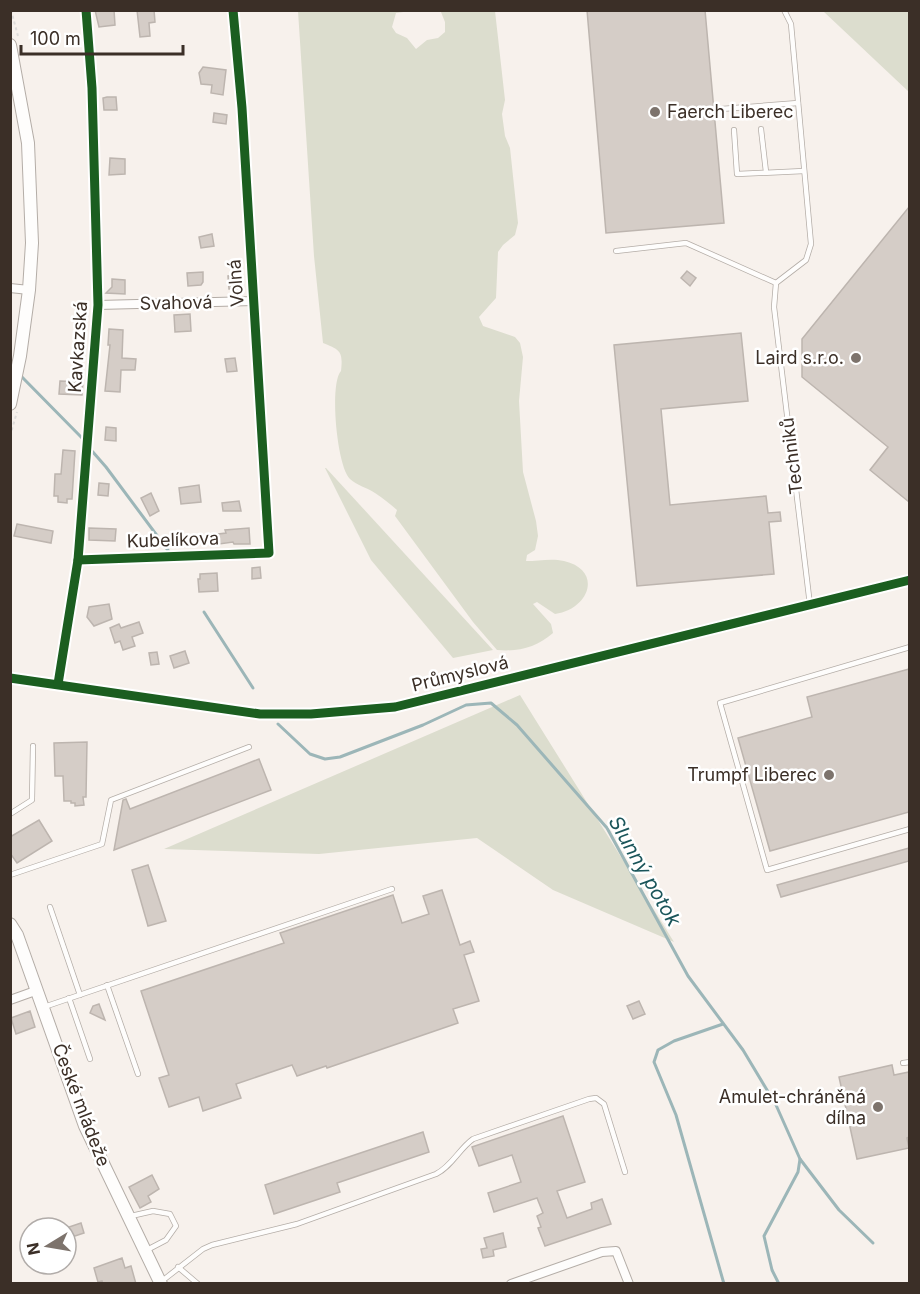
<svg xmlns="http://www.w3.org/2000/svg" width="920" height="1294" font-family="Inter,sans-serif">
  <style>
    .green { fill: #dcddce }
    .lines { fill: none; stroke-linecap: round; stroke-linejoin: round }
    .stream { stroke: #9cb6b8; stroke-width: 3 }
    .building { fill: #d5cdc7; stroke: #bdb5af; stroke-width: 1.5 }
    .lane-casing { stroke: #b4ada7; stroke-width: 6 }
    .street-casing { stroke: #b4ada7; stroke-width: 10 }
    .secondary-casing { stroke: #b4ada7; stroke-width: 14 }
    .path { stroke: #dedcda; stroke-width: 2; stroke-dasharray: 3 3; stroke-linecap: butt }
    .lane { stroke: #fefdfc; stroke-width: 4.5 }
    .street { stroke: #fefdfc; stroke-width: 8 }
    .secondary { stroke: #fefdfc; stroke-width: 12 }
    .cycleway-casing { stroke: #fff; stroke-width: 13 }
    .cycleway { stroke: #1b5e20; stroke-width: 9 }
    .poi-dot { fill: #7d736c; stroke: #fff; stroke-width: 2 }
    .labels { text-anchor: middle; stroke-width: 5; stroke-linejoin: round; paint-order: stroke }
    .poi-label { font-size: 18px; fill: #3b2f27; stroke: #fff; text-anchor: end }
    .street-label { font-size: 18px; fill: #3b2f27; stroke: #fff }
    .water-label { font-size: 20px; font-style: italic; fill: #1a555a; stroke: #fff }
  </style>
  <rect width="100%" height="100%" fill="#f7f1ec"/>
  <g class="green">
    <path d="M298 11H411L396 13 392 27 396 33 407 38 416 49 427 40 438 38 445 32V22L441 12 438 11H495L505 100 502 114 505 136 510 148 518 223 515 235 503 245 498 252 496 298 479 317 483 326 515 337 520 343 523 357 519 401 523 472 536 521 538 536 535 550 527 555 526 561C538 561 552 558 564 561 603 570 590 609 555 614L537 602 533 604 551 624 553 633C537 647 519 652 497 650L473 622 395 516 397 510C390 504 383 498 375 493 368 488 356 485 350 479 337 467 329 384 341 371 343 352 341 350 323 343L314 256Z"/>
    <path d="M823 11H909V92Z"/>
    <path d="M325 468H326L493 650 453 658 371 560Z"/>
    <path d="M520 695 674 942 553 890 477 838 319 854 164 849Z"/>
  </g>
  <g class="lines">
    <g class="stream">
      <path d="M20 375 84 440"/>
      <path d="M92 451 106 467 170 553"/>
      <path d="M204 612 253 688"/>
      <path d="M278 724 310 754 325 759 340 757 423 725 466 705 491 703 517 725 607 828 688 976 743 1050 776 1105 800 1159 798 1172 764 1236 772 1270 779 1284"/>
      <path d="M723 1024 674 1041 658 1050 654 1062 676 1115 724 1284"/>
      <path d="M800 1159 839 1210 873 1243"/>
    </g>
  </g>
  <g class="building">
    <path d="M95 10H114L115 25 99 27Z"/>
    <path d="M137 10H154L155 22 149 23 150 36 140 37Z"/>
    <path d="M587 10H705L724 223 606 233Z"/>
    <path d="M203 67 226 70 223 95 211 93 212 85 201 84 199 73Z"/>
    <path d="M107 97H116L117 110H104L103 98Z"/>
    <path d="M214 113 227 115 226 124 213 122Z"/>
    <path d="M110 158 125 159V174L109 175Z"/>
    <path d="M909 207V502L870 470 888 447 802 377V339Z"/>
    <path d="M212 234 214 246 201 248 199 237Z"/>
    <path d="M687 271 696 278 690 286 681 278Z"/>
    <path d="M203 272V282L201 285 188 286 187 273Z"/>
    <path d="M241 275 242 288 229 289 228 276Z"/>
    <path d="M112 279 125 280V294L106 293 112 287Z"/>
    <path d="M190 314 191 331 175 332 174 315Z"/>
    <path d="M109 329 123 330 122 358 136 359 135 370H121L120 392 105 391 110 345H108Z"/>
    <path d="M741 333 748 401 661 409 670 505 766 496 768 513 780 512 781 521 769 522 774 574 637 586 614 345Z"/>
    <path d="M235 358 237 371 227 372 225 359Z"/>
    <path d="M60 381 83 382 82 395 59 394Z"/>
    <path d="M106 427 116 428V441L105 440Z"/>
    <path d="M63 450 75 451 72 499H67V503L58 502V496H54L55 474H61Z"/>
    <path d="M99 483 109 484 108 496 98 495Z"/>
    <path d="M199 485 201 502 181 504 179 488Z"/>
    <path d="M151 493 159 511 150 516 141 498Z"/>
    <path d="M239 501 241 511H223L222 503Z"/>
    <path d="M17 524 53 531 51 543 14 536Z"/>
    <path d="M89 528 116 529 115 541 89 540Z"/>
    <path d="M249 528 250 544H234L233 542 212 545 210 535 226 533 225 530Z"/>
    <path d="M260 567 261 578 252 579V568Z"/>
    <path d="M217 573 218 591 199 592 198 579H200V574Z"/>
    <path d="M109 604 112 619 94 626 87 617 89 607Z"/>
    <path d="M139 622 143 633 132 637 135 646 123 650 120 641 115 643 110 628 119 624 121 628Z"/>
    <path d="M185 651 189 663 174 668 170 656Z"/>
    <path d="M157 652 159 664 151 665 149 653Z"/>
    <path d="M909 669V812L770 851 738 738 812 717 807 697Z"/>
    <path d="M87 742 86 797H83L84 805 75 806V803H71V801H64L63 776H55L54 743Z"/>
    <path d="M259 759 271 790 114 850 123 800 126 799 130 809Z"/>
    <path d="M39 820 52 841 17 863 10 853V837Z"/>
    <path d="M909 848V861L781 897 777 885Z"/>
    <path d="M148 865 166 921 148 926 132 870Z"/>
    <path d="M442 890 460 945 470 941 474 952 464 955 479 1001 453 1009 458 1023 327 1068 326 1066 297 1076 292 1065 236 1084 241 1098 203 1111 199 1097 169 1107 159 1078 169 1075 141 991 284 943 280 933 393 895 402 923 429 914 423 896Z"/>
    <path d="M639 1001 645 1014 633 1019 627 1006Z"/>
    <path d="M99 1004 105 1020 90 1013 93 1006Z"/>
    <path d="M30 1011 35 1027 16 1034 11 1018Z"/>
    <path d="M892 1065 894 1075 909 1072V1137L907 1138 909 1148 857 1159 839 1077Z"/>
    <path d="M563 1116 585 1182 557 1191 567 1218 592 1209 591 1203 602 1199 611 1224 545 1246 538 1228 541 1227 537 1216 543 1213 537 1198 494 1212 488 1193 521 1182 512 1155 479 1166 472 1147Z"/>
    <path d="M423 1132 429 1152 337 1183 340 1192 274 1214 265 1185Z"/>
    <path d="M152 1175 159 1189 148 1196 151 1202 140 1208 129 1187Z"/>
    <path d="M81 1223 84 1233 66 1239V1228Z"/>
    <path d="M503 1233 506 1247 493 1250 494 1256 483 1258 481 1249 487 1248 484 1238Z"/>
    <path d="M122 1258 125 1268 131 1266 136 1284H103L102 1281 98 1282 94 1268Z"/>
  </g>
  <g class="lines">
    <g class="lane-casing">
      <g id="lane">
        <path d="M784 10 791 24 811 244 806 260 776 283 774 307 810 605"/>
        <path d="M721 109 798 103"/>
        <path d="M761 129 766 172"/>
        <path d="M734 130 737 174 804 171"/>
        <path d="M616 251 686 243 776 283"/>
        <path d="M910 647 720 703 767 870 910 829"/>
        <path d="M10 814 32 800 33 746"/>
        <path d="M10 875 102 844 111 800 249 747"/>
        <path d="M50 907 80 995"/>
        <path d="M107 985 138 1074"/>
        <path d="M69 998 90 1059"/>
        <path d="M44 1007 392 889"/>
        <path d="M903 1063 910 1062"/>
        <path d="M131 1216 153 1211 170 1214 176 1226 166 1240 145 1251"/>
        <path d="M178 1267 198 1284"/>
        <path d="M162 1281 203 1249 212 1245 297 1224 436 1174C452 1166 459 1149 473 1139L589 1099 596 1098 604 1104 625 1172"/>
      </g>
    </g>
    <g class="street-casing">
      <g id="street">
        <path d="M10 288 29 290"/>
        <path d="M98 305 254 301"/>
        <path d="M78 560 269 553 242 108 233 10"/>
        <path d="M10 678 260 714H311L395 707 910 580"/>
        <path d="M58 684 78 560 98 305 92 88 86 10"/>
        <path d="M10 1000 38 990"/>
        <path d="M511 1284 602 1252 616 1251 629 1284"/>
      </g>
    </g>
    <g class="secondary-casing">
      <g id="secondary">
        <path d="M10 45 28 143 32 243 29 290 20 356 10 404"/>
        <path d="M10 924 17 935 85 1126 161 1284"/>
      </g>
    </g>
    <g class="path">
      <path d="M11 10 18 36"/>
      <path d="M10 436 17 412"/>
    </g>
    <use href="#lane" class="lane"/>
    <use href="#street" class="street"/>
    <use href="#secondary" class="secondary"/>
    <g class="cycleway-casing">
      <g id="cycleway">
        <path d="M78 560 269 553 242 108 233 10"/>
        <path d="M10 678 260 714H311L395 707 910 580"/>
        <path d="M58 684 78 560 98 305 92 88 86 10"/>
      </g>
    </g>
    <use href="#cycleway" class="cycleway"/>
  </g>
  <g class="poi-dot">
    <circle cx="655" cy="112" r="6"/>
    <circle cx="856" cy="358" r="6"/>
    <circle cx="829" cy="775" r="6"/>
    <circle cx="878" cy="1107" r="6"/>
  </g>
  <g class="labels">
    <g class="poi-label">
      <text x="667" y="118" text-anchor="start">Faerch Liberec</text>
      <text x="844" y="364">Laird s.r.o.</text>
      <text x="817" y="781">Trumpf Liberec</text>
      <text x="866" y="1103">Amulet-chráněná<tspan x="866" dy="21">dílna</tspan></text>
    </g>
    <g class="street-label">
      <text transform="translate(236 283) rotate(-94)" y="6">Volná</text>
      <text transform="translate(176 303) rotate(-1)" y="6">Svahová</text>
      <text transform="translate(78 347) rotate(-86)" y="6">Kavkazská</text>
      <text transform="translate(792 456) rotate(-97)" y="6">Techniků</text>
      <text transform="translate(173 540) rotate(-2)" y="6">Kubelíkova</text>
      <text transform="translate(460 674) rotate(-14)" y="6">Průmyslová</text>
      <text transform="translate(81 1105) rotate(69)" y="6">České mládeže</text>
    </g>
    <g class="water-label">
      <text transform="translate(645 871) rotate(60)" y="7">Slunný potok</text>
    </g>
  </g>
  <rect width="920" height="1294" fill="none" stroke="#3b2f27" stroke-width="24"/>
  <g transform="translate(48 1246) rotate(259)"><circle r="28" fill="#ffffff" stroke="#b1aca9" stroke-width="1.5"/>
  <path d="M0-4.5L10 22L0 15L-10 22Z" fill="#7d736c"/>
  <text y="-9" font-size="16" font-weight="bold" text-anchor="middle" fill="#3b2f27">N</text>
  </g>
  <path d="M21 45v9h162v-9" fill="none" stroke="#3b2f27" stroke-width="3"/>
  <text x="30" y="45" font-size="18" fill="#3b2f27" stroke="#ffffff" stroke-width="4.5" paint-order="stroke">100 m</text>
</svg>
